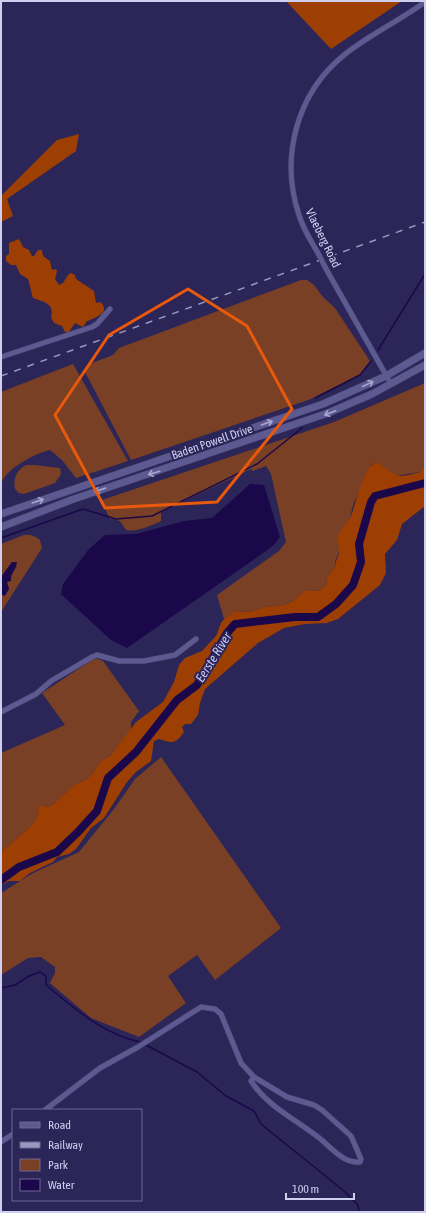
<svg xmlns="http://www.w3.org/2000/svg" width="426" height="1213" font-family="'Asap Condensed',sans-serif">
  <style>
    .green { fill: #7a4025 }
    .forest { fill: #9d3f03 }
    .water { fill: #1a084b }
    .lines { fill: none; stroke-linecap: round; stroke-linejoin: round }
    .stream { stroke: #1a084b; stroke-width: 1.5 }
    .river { stroke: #1a084b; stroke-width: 8 }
    .minor-casing { stroke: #453e6b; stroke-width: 6 }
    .secondary-casing { stroke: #453e6b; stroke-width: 8 }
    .minor { stroke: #5c5a91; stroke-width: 5 }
    .secondary { stroke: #5c5a91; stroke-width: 7 }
    .rail { stroke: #9997bd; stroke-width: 1.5; stroke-dasharray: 7 7; stroke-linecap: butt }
    .minor-bridge-casing { stroke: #453e6b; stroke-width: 6; stroke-linecap: butt }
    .minor-bridge { stroke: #5c5a91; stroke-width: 5 }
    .oneway { stroke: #a7a6ce }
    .marked { fill: none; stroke: #e8590c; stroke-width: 3; stroke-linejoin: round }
    .labels { text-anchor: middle; stroke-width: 4; stroke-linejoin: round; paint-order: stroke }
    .street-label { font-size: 12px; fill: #cfcfef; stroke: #2b2558 }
    .water-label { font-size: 13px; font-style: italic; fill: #c7c7f7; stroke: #2b2558 }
  </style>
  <rect width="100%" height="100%" fill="#2b2558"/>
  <g class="green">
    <path d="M301 280H307L314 285 323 297 335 308 370 361 361 374 311 399 131 460 85 372 87 365 113 355 119 348Z"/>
    <path d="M73 364 128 461 76 478 62 460 50 450C36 453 7 468 2 482 1 485 2 489 1 492V392Z"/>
    <path d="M425 383V464L420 472 395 476 376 462 372 464 353 505 350 518 337 541 340 549 335 562 336 566 327 577 326 586 318 591 305 590 293 601 285 605 266 607 248 612 235 611 224 619 217 595 279 551 286 542 271 474 266 466 253 471 251 469 161 512V521C150 526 138 532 126 530L120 521 109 518 102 500 334 422Z"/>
    <path d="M26 465H34L60 468 61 474 55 483 24 494 19 493 15 489C13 478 16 471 26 465Z"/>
    <path d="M24 535C31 534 35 536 40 540L42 548 1 612V594L5 596 9 589 7 582 17 566 12 562 1 577V544Z"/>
    <path d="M95 658 103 661 139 711 131 722V730L111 755 100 762 92 774 84 781 75 784 52 805 48 807 39 804 37 817 32 825 1 852V753L65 725 42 693Z"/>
    <path d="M161 757 281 928 215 980 197 955 168 976 186 1003 139 1037 91 1018 50 983 55 973V967L41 957 28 958 1 975V893L33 873 79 852 114 809 135 779Z"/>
  </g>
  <g class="forest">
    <path d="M286 1H402L331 49Z"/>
    <path d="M79 134 76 151 7 199 13 216 1 222V196L57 140Z"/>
    <path d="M19 239 23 247 29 250 32 256H34L38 250H42L43 256 50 261 52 270 56 269 57 271 55 279 59 285 63 283 68 275 71 273 75 275 76 279 94 291 96 303 100 302C112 312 95 318 87 321L83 327 75 323 69 332H65L62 326 54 323 51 317C55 303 43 302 33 298L28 279 20 274 16 265H11L6 261V256L9 254V243Z"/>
    <path d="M376 462C398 475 392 480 420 472L425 464V506L402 524 397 540 385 554 386 573 380 585 338 619 327 623 305 624 284 628 258 643 205 689 200 703 198 715 191 724H185L182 727 184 732C175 745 172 743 159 739L154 741 151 761 136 772 127 782 104 818 91 828 76 849 69 854 57 857 53 862 30 873 20 881H9L1 885V852L32 825 37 817 39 804 48 807 52 805 75 784 84 781 92 774 100 762 111 755 136 722 163 702 174 682 179 665 185 658 202 651 216 636 221 623 224 619 235 611 248 612 266 607 285 605 293 601 305 590 318 591 326 586 327 577 336 566C335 560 339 557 339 552 340 547 337 543 337 539 339 531 346 525 350 518 356 505 363 468 376 462Z"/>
  </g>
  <g class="water">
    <path d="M250 484 264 485 280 537 273 546 127 648 111 640 61 594 63 584 89 549 105 535 136 534 184 521 212 518Z"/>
    <path d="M12 562H17C16 569 10 574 11 581L7 582 9 589 4 596 1 594V577Z"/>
  </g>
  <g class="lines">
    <g class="stream">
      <path d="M378 350 425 274"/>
      <path d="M315 398 360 375 371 361"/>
      <path d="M1 538 83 509 116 519 152 516 257 464 302 428"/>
      <path d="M1 988 15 985 29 976 40 972 46 976V985C75 1009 103 1034 140 1042"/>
      <path d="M146 1045 197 1072 226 1096 254 1111 261 1124 344 1191 358 1205 359 1212"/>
    </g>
    <path class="river" d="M1 880 19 867 57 852 78 832 97 811 108 778 136 752 177 700 197 685 227 633 235 624 295 617H318L336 604 353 585 361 562 359 544 371 502 375 496 425 483"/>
    <g class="minor-casing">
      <g id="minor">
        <path d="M318 253C311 241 303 229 299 215 280 158 296 94 344 55 369 35 399 21 425 2"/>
        <path d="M325 267 391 384"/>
        <path d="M1 357 92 327 97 324 110 309"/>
        <path d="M1 712 36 694 51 681 92 657 97 655 119 661H144L175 655 196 639"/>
        <path d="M45 1110 100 1068 138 1047 201 1007 215 1009 221 1014 241 1063 254 1077 287 1097 314 1105 322 1110 351 1136 361 1159 360 1162C343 1164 330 1146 318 1137 295 1119 267 1106 251 1081L254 1077"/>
        <path d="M1 1142 13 1134"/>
      </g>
    </g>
    <g class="secondary-casing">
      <g id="secondary">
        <path d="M1 514 323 404 386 376 425 353"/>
        <path d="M1 527 71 500 328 413 372 394 425 365"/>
      </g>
    </g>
    <use href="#minor" class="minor"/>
    <use href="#secondary" class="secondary"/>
    <path class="rail" d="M1 376 425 222"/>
    <g class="minor-bridge-casing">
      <path id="minor-bridge" d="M318 253 325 267"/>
    </g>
    <use href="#minor-bridge" class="minor-bridge"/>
  </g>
  <defs><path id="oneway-shaft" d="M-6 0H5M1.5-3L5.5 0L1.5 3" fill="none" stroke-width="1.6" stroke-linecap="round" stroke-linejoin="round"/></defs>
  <g class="oneway">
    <use href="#oneway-shaft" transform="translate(368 384) rotate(-25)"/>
    <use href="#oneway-shaft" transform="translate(330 413) rotate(159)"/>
    <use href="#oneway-shaft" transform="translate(267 423) rotate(-19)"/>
    <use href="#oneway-shaft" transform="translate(154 473) rotate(164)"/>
    <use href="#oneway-shaft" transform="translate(100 490) rotate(161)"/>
    <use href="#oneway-shaft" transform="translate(38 501) rotate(-19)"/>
  </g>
  <path class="marked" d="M188 289 247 326 292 409 217 502 105 508 55 415 109 335Z"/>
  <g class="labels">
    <g class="street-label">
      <text transform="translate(323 238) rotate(64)" y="4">Vlaeberg Road</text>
      <text transform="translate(212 442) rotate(-19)" y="4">Baden Powell Drive</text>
    </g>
    <g class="water-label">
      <text transform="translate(213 657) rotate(-58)" y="5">Eerste River</text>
    </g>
  </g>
  <rect width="426" height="1213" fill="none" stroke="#cfcfef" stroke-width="4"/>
  <rect x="12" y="1109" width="130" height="92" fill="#2b2558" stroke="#6d6994"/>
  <rect x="20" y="1122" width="20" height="6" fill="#5c5a91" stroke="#6d6994"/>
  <text x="48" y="1129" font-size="12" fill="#cfcfef">Road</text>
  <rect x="20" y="1142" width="20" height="6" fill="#9997bd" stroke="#6d6994"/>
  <text x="48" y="1149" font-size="12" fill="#cfcfef">Railway</text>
  <rect x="20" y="1159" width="20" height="12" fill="#7a4025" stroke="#6d6994"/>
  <text x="48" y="1169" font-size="12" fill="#cfcfef">Park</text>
  <rect x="20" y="1179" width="20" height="12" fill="#1a084b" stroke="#6d6994"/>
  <text x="48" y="1189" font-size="12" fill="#cfcfef">Water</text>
  <path d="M286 1193v6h68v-6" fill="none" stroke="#cfcfef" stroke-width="2"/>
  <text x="292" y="1193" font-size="12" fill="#cfcfef" stroke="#2b2558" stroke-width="3" paint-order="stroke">100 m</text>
</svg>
